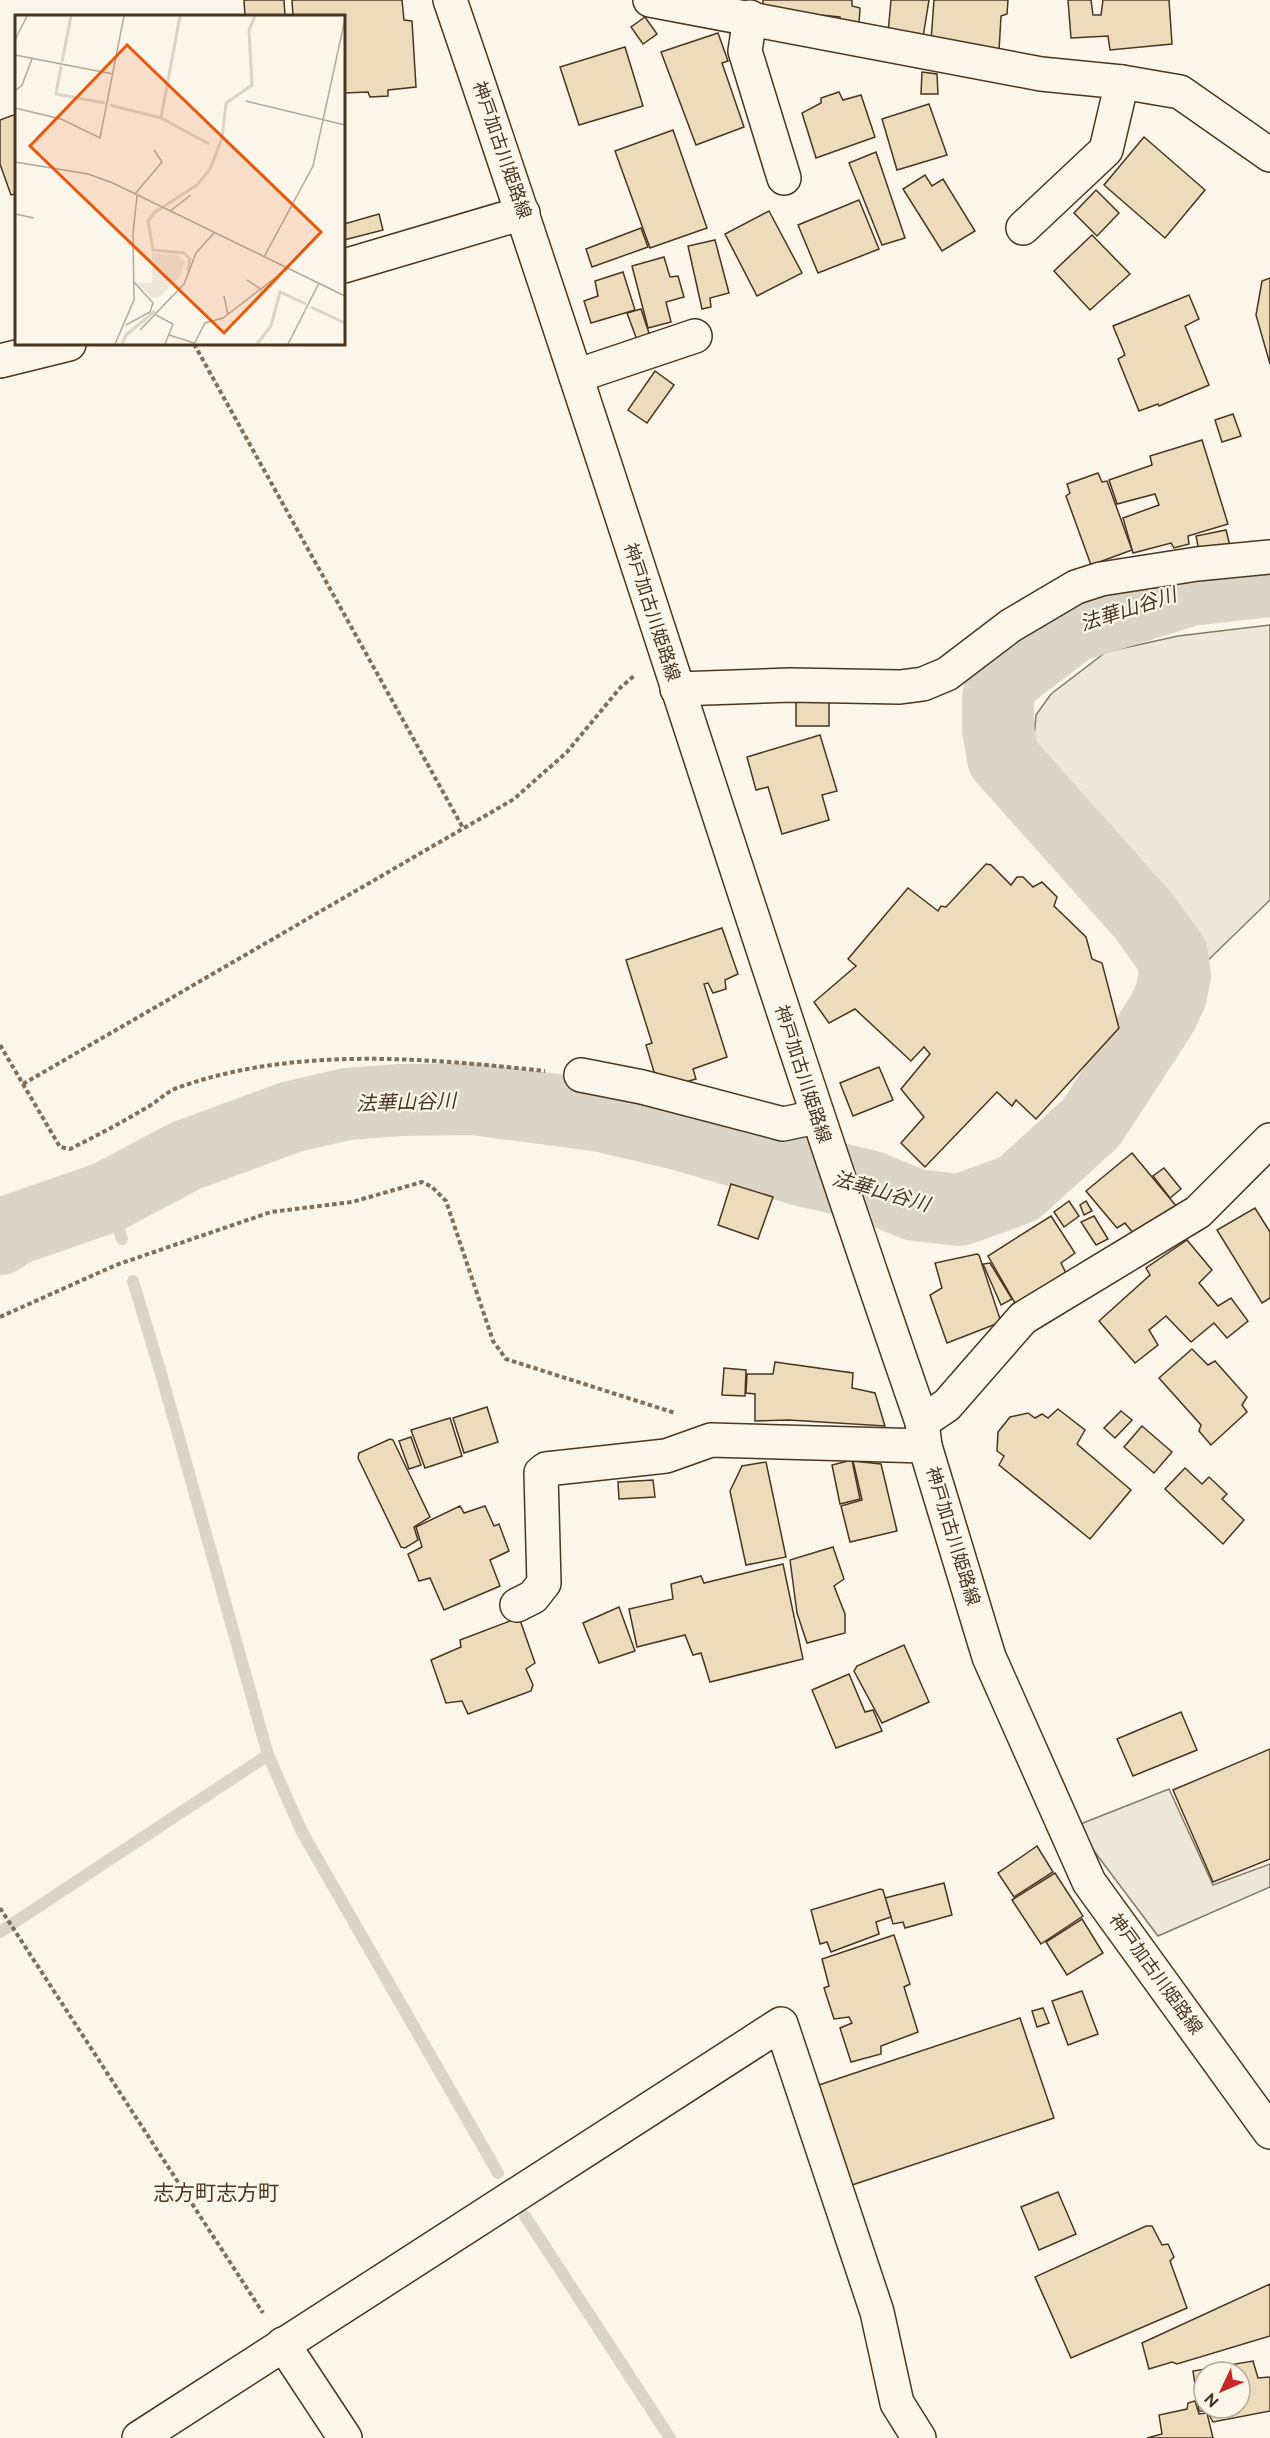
<svg xmlns="http://www.w3.org/2000/svg" width="1270" height="2438" font-family="Raleway,'Noto Sans JP',sans-serif">
  <style>
    .green { fill: #ede6d9; stroke: #887966; stroke-width: 1.5 }
    .parking { fill: #ede7d9; stroke: #887966; stroke-width: 1.5 }
    .lines { fill: none; stroke-linecap: round; stroke-linejoin: round }
    .stream { stroke: #dcd4c6; stroke-width: 12 }
    .river { stroke: #dcd4c6; stroke-width: 72 }
    .building { fill: #ecdcbc; stroke: #4a3520; stroke-width: 1.5; fill-rule: evenodd }
    .minor-casing { stroke: #4a3520; stroke-width: 36 }
    .major-casing { stroke: #4a3520; stroke-width: 36 }
    .path { stroke: #7f6f5c; stroke-width: 4; stroke-dasharray: 4.5 3; stroke-linecap: butt }
    .minor { stroke: #fbf6e9; stroke-width: 33 }
    .major { stroke: #fbf6e9; stroke-width: 33 }
    .labels { text-anchor: middle; stroke-width: 4.5; stroke-linejoin: round; paint-order: stroke }
    .street-label { font-size: 18px; fill: #4a3520; stroke: #fbf6e9 }
    .water-label { font-size: 20px; font-style: italic; fill: #4a3520; stroke: #fbf6e9 }
    .quarter-label { font-size: 21px; fill: #4a3520; stroke: #fbf6e9 }
    .inset-river { fill: none; stroke: #dcd4c6; stroke-width: 3 }
    .inset-road { fill: none; stroke: #b4a999; stroke-width: 1.5 }
    .view { fill: #e8590c; fill-opacity: 0.15; stroke: #e8590c; stroke-width: 3 }
    .inset-edge { fill: none; stroke: #4a3520; stroke-width: 3 }
  </style>
  <rect width="100%" height="100%" fill="#fbf6e9"/>
  <path class="green" d="M1270 625V900L1201 967 1173 936 1106 850 1071 814 1051 784 1033 747 1036 715 1051 694 1106 652 1178 636Z"/>
  <path class="parking" d="M1169 1789 1213 1885 1270 1864V1887L1158 1936 1085 1839 1078 1825Z"/>
  <g class="lines">
    <g class="stream">
      <path d="M108 1197 122 1239"/>
      <path d="M133 1281 162 1377 268 1755 302 1832 498 2173"/>
      <path d="M0 1932 268 1755"/>
      <path d="M525 2216 670 2438"/>
    </g>
    <path class="river" d="M0 1239 13 1230 108 1197 185 1156 291 1117 347 1104 400 1100 474 1099 601 1116 678 1134 801 1170 869 1186 915 1205 960 1210 1018 1189 1091 1123 1162 1014 1171 995 1175 975 1172 955 1143 915 1003 758 998 728V698L1003 680 1072 627 1190 590 1270 581"/>
  </g>
  <g class="building">
    <path d="M244 0H284L285 16H245Z"/>
    <path d="M292 0H402L404 20 412 21 416 87 388 90V96L370 97 368 92 344 93V16H293Z"/>
    <path d="M763 0H852V6L860 8 859 24 841 22 840 17 763 9Z"/>
    <path d="M891 0H929L923 37 888 33Z"/>
    <path d="M934 0H1008L1007 14 1001 16 999 51 931 41Z"/>
    <path d="M1068 0H1091L1093 15H1101L1103 0H1169L1172 44 1110 50 1108 36 1071 38Z"/>
    <path d="M645 17 657 34 643 44 631 27Z"/>
    <path d="M718 33 728 61 722 63 744 127 696 145 661 52Z"/>
    <path d="M625 47 643 106 579 125 560 67Z"/>
    <path d="M922 72 937 74 938 94H921Z"/>
    <path d="M839 92 843 100 861 95 875 137 816 158 802 113 821 103V98Z"/>
    <path d="M929 104 947 155 897 170 882 119Z"/>
    <path d="M16 114V194L11 195 0 164V120Z"/>
    <path d="M673 130 707 228 650 248 615 151Z"/>
    <path d="M1144 137 1205 190 1165 238 1104 185Z"/>
    <path d="M876 152 905 238 882 245 849 163Z"/>
    <path d="M925 175 932 186 943 179 975 231 942 251 903 189Z"/>
    <path d="M1096 190 1119 213 1097 236 1074 213Z"/>
    <path d="M859 200 879 249 818 273 798 225Z"/>
    <path d="M769 211 802 273 757 296 725 234Z"/>
    <path d="M379 214 383 230 344 240V224Z"/>
    <path d="M641 228 648 247 592 267 586 249Z"/>
    <path d="M1092 235 1130 274 1090 310 1054 271Z"/>
    <path d="M715 240 729 293 710 298 711 307 702 309 688 246Z"/>
    <path d="M664 257 670 277 678 276 684 297 666 302 671 322 648 328 632 266Z"/>
    <path d="M623 272 635 310 591 323 584 301 598 296 595 281Z"/>
    <path d="M1270 278V364L1256 315 1262 281Z"/>
    <path d="M1189 295 1199 319 1185 326 1209 385 1159 406 1158 404 1139 411 1118 359 1125 355 1113 326Z"/>
    <path d="M641 309 650 336 637 340 627 313Z"/>
    <path d="M655 371 674 385 647 423 628 410Z"/>
    <path d="M1233 414 1241 436 1222 442 1215 420Z"/>
    <path d="M1202 440 1228 524 1188 536 1189 544 1174 548 1171 543 1133 553 1123 518 1159 505 1155 494 1117 504 1109 480 1152 465 1150 456Z"/>
    <path d="M1098 473 1102 482 1107 481 1132 550 1091 565 1066 496 1070 493 1067 484Z"/>
    <path d="M1226 530 1230 546 1199 551 1196 536Z"/>
    <rect x="796" y="698" width="33" height="28"/>
    <path d="M820 735 837 791 822 795 829 820 782 834 768 787 756 790 747 757Z"/>
    <path d="M986 864 991 865 1011 885 1017 877H1023L1033 887 1042 882 1057 897 1054 906 1086 937 1092 959 1102 963 1119 1028 1036 1119 1016 1100 1012 1106 997 1092 925 1167 901 1143 924 1117 901 1089 930 1054 924 1047 911 1061 855 1009 829 1023 814 1002 856 966 848 959 908 888 938 911 941 906 946 907Z"/>
    <path d="M722 928 738 974 725 980 726 989 713 993 708 983 704 984 727 1057 693 1069 696 1079 672 1086 657 1082 646 1045 652 1043 626 960Z"/>
    <path d="M879 1067 893 1100 853 1116 840 1083Z"/>
    <path d="M1132 1153 1177 1207 1137 1238 1125 1223 1117 1228 1086 1191Z"/>
    <path d="M1164 1168 1181 1189 1170 1198 1153 1176Z"/>
    <path d="M731 1184 773 1197 758 1239 718 1225Z"/>
    <path d="M1069 1201 1079 1216 1064 1227 1054 1212Z"/>
    <path d="M1086 1201 1092 1211 1084 1215 1080 1205Z"/>
    <path d="M1255 1208 1270 1232V1298L1262 1303 1217 1230Z"/>
    <path d="M1051 1216 1075 1253 1061 1263 1069 1279 1015 1303 988 1256Z"/>
    <path d="M1094 1216 1108 1239 1096 1245 1081 1222Z"/>
    <path d="M1187 1240 1212 1270 1199 1283 1218 1306 1231 1298 1248 1321 1227 1338 1214 1323 1191 1342 1166 1316 1149 1330 1158 1345 1135 1363 1099 1321 1150 1275 1146 1268Z"/>
    <path d="M977 1254 979 1255 1001 1322 947 1343 930 1295 942 1288 935 1263Z"/>
    <path d="M990 1263 1012 1299 1001 1305 983 1264Z"/>
    <path d="M1192 1349 1208 1365 1215 1361 1247 1397 1242 1405 1247 1412 1211 1445 1199 1431 1201 1425 1159 1378Z"/>
    <path d="M775 1362 853 1373 852 1388 875 1393 885 1426 789 1420 755 1421V1394L746 1393 747 1374H773Z"/>
    <path d="M724 1368 746 1370 745 1396 722 1395Z"/>
    <path d="M487 1407 498 1442 464 1453 453 1418Z"/>
    <path d="M1058 1409 1085 1430 1077 1444 1131 1490 1090 1539 999 1465 1004 1456 997 1451 998 1432 1010 1417 1028 1413 1035 1418 1042 1414 1048 1418Z"/>
    <path d="M1121 1411 1132 1420 1115 1438 1104 1428Z"/>
    <path d="M450 1418 462 1456 425 1468 411 1430Z"/>
    <path d="M1142 1426 1172 1452 1154 1473 1124 1447Z"/>
    <path d="M411 1437 421 1465 409 1469 399 1441Z"/>
    <path d="M390 1439 393 1440 430 1517 414 1527 418 1540 405 1548 401 1547 358 1458 359 1453Z"/>
    <path d="M852 1460 860 1499 840 1504 832 1465Z"/>
    <path d="M853 1461 881 1464 897 1531 850 1542 841 1506 862 1500Z"/>
    <path d="M766 1462 786 1557 746 1565 730 1491 742 1466Z"/>
    <path d="M1185 1468 1202 1484 1209 1477 1227 1494 1222 1499 1244 1520 1223 1544 1165 1489Z"/>
    <path d="M653 1480 655 1497 619 1499 618 1482Z"/>
    <path d="M460 1506 464 1513 485 1506 494 1526 499 1524 509 1551 490 1560 500 1586 444 1610 430 1578 419 1581 408 1554 422 1547 416 1527Z"/>
    <path d="M833 1547 844 1579 834 1586 845 1614V1633L807 1643 797 1613 790 1560Z"/>
    <path d="M783 1564 803 1659 710 1682 701 1653 693 1655 685 1635 637 1647 629 1609 673 1599 671 1584 701 1576 704 1583Z"/>
    <path d="M619 1607 635 1651 599 1663 583 1623Z"/>
    <path d="M518 1618 520 1620 535 1663 526 1669 533 1685 531 1691 468 1714 462 1701 446 1703 431 1660 461 1647 460 1640Z"/>
    <path d="M904 1645 929 1702 882 1723 854 1671 857 1666Z"/>
    <path d="M849 1674 865 1712 873 1710 882 1731 836 1748 812 1690Z"/>
    <path d="M1181 1712 1197 1750 1133 1776 1117 1739Z"/>
    <path d="M1270 1749V1859L1213 1882 1173 1790Z"/>
    <path d="M1037 1846 1053 1872 1014 1897 998 1873Z"/>
    <path d="M1055 1873 1083 1916 1041 1944 1012 1900Z"/>
    <path d="M944 1883 952 1915 905 1928 903 1922 893 1924 885 1898Z"/>
    <path d="M880 1889 883 1890 891 1917 876 1922 879 1934 831 1952 827 1942 820 1944 811 1910Z"/>
    <path d="M1082 1919 1103 1953 1067 1975 1046 1942Z"/>
    <path d="M894 1935 910 1984 904 1987 918 2032 881 2046V2054L851 2062 840 2028 852 2023 849 2017 834 2019 824 1988 829 1986 822 1959Z"/>
    <path d="M1082 1991 1098 2034 1068 2045 1052 2001Z"/>
    <path d="M1043 2008 1049 2023 1037 2027 1032 2011Z"/>
    <path d="M1020 2018 1054 2118 852 2185 819 2085Z"/>
    <path d="M1058 2192 1076 2234 1039 2250 1021 2207Z"/>
    <path d="M1146 2226H1152L1162 2245 1168 2244 1174 2257 1170 2261 1187 2308 1071 2358 1035 2277Z"/>
    <path d="M1270 2284V2336L1177 2364 1172 2362 1149 2369 1142 2343Z"/>
    <path d="M1253 2361 1258 2378 1270 2377V2411L1213 2422 1207 2411H1199L1193 2371ZM1204 2372H1240V2408H1204Z"/>
    <path d="M1195 2401 1199 2414 1207 2413 1213 2438H1147L1162 2434 1159 2415 1187 2409 1188 2403Z"/>
  </g>
  <g class="lines">
    <g class="minor-casing">
      <g id="minor">
        <path d="M650 0 1041 74 1122 82 1180 92 1270 155"/>
        <path d="M750 17 745 51 784 178"/>
        <path d="M1023 228 1106 150 1122 82"/>
        <path d="M344 266 523 213"/>
        <path d="M0 361 69 344"/>
        <path d="M576 376 695 336"/>
        <path d="M677 689 790 685 900 687 923 684 947 674 1010 626 1076 587 1101 579 1197 564 1270 557"/>
        <path d="M581 1075 642 1087 783 1124 816 1117"/>
        <path d="M922 1422 947 1405 1023 1318 1198 1212 1270 1140"/>
        <path d="M517 1605 533 1597 544 1583 541 1473 546 1469 666 1456 711 1440 925 1446"/>
        <path d="M283 2344 345 2438"/>
        <path d="M139 2438 781 2024 877 2312 897 2403 919 2438"/>
      </g>
    </g>
    <g class="major-casing">
      <path id="major" d="M450 0C612 472 758 950 922 1422L925 1446 989 1657 1089 1882 1270 2132"/>
    </g>
    <g class="path">
      <path d="M194 344 463 828"/>
      <path d="M0 1045 60 1147 70 1149C96 1136 121 1123 146 1108 157 1102 166 1092 177 1088 293 1046 425 1058 545 1071"/>
      <path d="M23 1084 514 799 567 752 620 688 635 675"/>
      <path d="M0 1317 116 1265 271 1212 352 1202 422 1182 432 1187 446 1201 493 1341 506 1359 675 1413"/>
      <path d="M0 1908 263 2313"/>
    </g>
    <use href="#minor" class="minor"/>
    <use href="#major" class="major"/>
  </g>
  <g class="labels">
    <g class="street-label">
      <text transform="translate(502 150) rotate(71)" y="6">神戸加古川姫路線</text>
      <text transform="translate(652 612) rotate(72)" y="6">神戸加古川姫路線</text>
      <text transform="translate(803 1074) rotate(72)" y="6">神戸加古川姫路線</text>
      <text transform="translate(953 1536) rotate(73)" y="6">神戸加古川姫路線</text>
      <text transform="translate(1156 1974) rotate(54)" y="6">神戸加古川姫路線</text>
    </g>
    <g class="water-label">
      <text transform="translate(1128 609) rotate(-18)" y="7">法華山谷川</text>
      <text transform="translate(406 1102) rotate(-2)" y="7">法華山谷川</text>
      <text transform="translate(881 1191) rotate(16)" y="7">法華山谷川</text>
    </g>
    <g class="quarter-label">
      <text x="216" y="2200">志方町志方町</text>
    </g>
  </g>
  <g transform="translate(15 15)">
    <rect width="330" height="330" fill="#fbf6e9"/>
    <path d="M137 238 163 240 170 247 165 262 143 283H137L122 268H137Z" fill="#ede6d9"/>
    <path class="inset-river" d="M47 47 56 1M46 51 41 79 90 88M95 90 146 103 194 129M146 103 165 1M173 256 175 244 169 238 138 235 133 206 140 197 182 170 195 154 207 123 211 88 237 70 234 15 240 1M296 292 330 308M107 329 111 320 140 296M242 329 256 311 265 277 291 289"/>
    <path class="inset-road" d="M0 25 12 1M0 40 98 59M0 76 7 70 17 44M231 86 330 110M0 93 46 104 85 123 109 1M0 147 73 159 98 168 330 281M120 179 147 147 139 135M155 196 176 180M0 199 19 203M249 242 298 151 330 4M232 265 247 275M209 281 213 300M141 300 158 309 150 329M111 310 135 297 138 288 118 266M125 315 169 269 181 238 199 218M154 320 179 328M100 329 119 285 118 219 122 181M179 329 190 308 208 303 273 253M273 329 304 268"/>
    <path class="view" d="M112 30 306 217 209 318 15 131Z"/>
    <rect width="330" height="330" class="inset-edge"/>
  </g>
  <g transform="translate(1222 2390) rotate(226)"><circle r="28" fill="#fbf6e9" stroke="#b4a999" stroke-width="1.5"/>
  <path d="M0-4.5L10 22L0 15L-10 22Z" fill="#c62828"/>
  <text y="-9" font-size="16" font-weight="bold" text-anchor="middle" fill="#4a3520">N</text>
  </g>
</svg>
